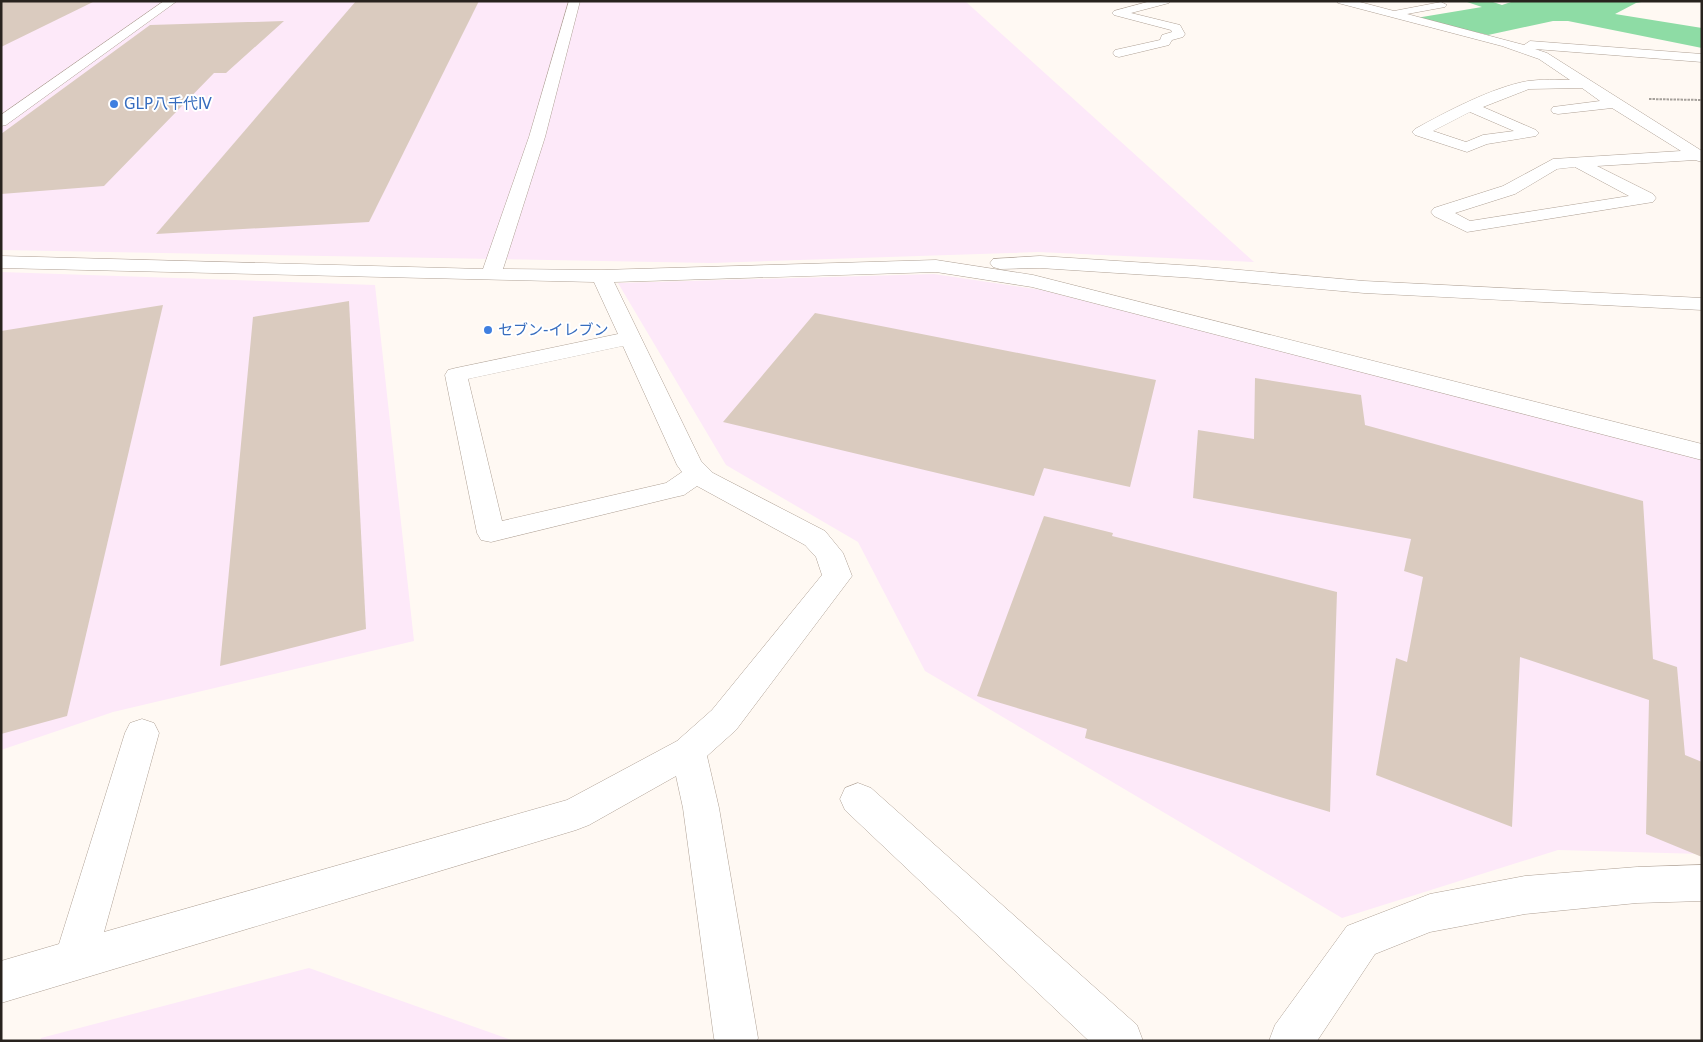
<svg xmlns="http://www.w3.org/2000/svg" width="1703" height="1042" font-family="'DejaVu Sans','Noto Sans JP',sans-serif">
  <style>
    .industrial { fill: #fde9f9 }
    .forest { fill: #8edca5 }
    .building { fill: #dacbbf }
    .lines { fill: none; stroke-linecap: round; stroke-linejoin: round }
    .minor-casing { stroke: #afa195; stroke-width: 1 }
    .path { stroke: #a5a09a; stroke-width: 2; stroke-dasharray: 2.5 1; stroke-linecap: butt }
    .minor { fill: #fff; fill-rule: evenodd }
    .shop-dot { fill: #3f7fe0; stroke: #fff; stroke-width: 2 }
    .labels { text-anchor: middle; stroke-width: 4; stroke-linejoin: round; paint-order: stroke }
    .far-shop-label { font-size: 15px; fill: #366cbe; stroke: #fff; text-anchor: start }
  </style>
  <rect width="100%" height="100%" fill="#fff9f3"/>
  <g class="industrial">
    <path d="M1 1H965L1254 262 1038 252 711 263 1 250Z"/>
    <path d="M1 272 375 285 414 641 113 712 1 750Z"/>
    <path d="M934 274 1042 290 1702 458V854L1558 850 1342 918 925 671 858 542 726 465 618 283Z"/>
    <path d="M309 968 514 1041H40L41 1038Z"/>
  </g>
  <path class="forest" d="M1464 1H1490L1502 5 1514 1H1647L1636 3 1615 14 1702 28V48L1568 21H1553L1488 35 1416 18 1482 7Z"/>
  <g class="building">
    <path d="M1 1H95L1 47Z"/>
    <path d="M356 1H479L369 222 156 234Z"/>
    <path d="M284 21 226 73H214L104 186 1 194V134L150 25Z"/>
    <path d="M349 301 366 629 220 666 253 317Z"/>
    <path d="M163 305 67 716 1 734V331Z"/>
    <path d="M815 313 1156 380 1130 487 1044 468 1034 496 723 422Z"/>
    <path d="M1255 378 1361 395 1365 425 1643 501 1653 659 1677 667 1685 755 1702 762V857L1646 834 1649 700 1520 657 1512 827 1376 775 1396 658 1407 662 1423 577 1404 571 1411 539 1193 498 1198 430 1254 439Z"/>
    <path d="M1044 516 1113 533 1112 536 1337 592 1330 812 1085 738 1087 729 977 696Z"/>
  </g>
  <g class="lines">
    <g class="minor-casing">
      <g id="minor">
        <path d="M164 1H177L6 125 1 126V115Z"/>
        <path d="M569 1H580L545 137 503 269 601 270 936 260 1033 275 1702 444V460L1032 287 936 272 614 282 701 461 713 473 825 531 843 553 852 576 736 730 707 756 719 808 758 1038 757 1041H715L714 1038 683 808 676 776 589 825 576 830 1 1003V961L59 944 125 733 130 723 142 719 154 723 159 733 104 932 567 800 677 741 712 710 822 575 816 557 805 545 697 486 684 495 675 497 491 542 481 540 477 533 445 375 448 370 456 368 618 334 594 282 1 268V256L483 269 529 137ZM623 346 677 465 682 472 666 483 502 521 468 379Z"/>
        <path d="M1151 1H1170L1169 3 1131 13 1180 25 1185 34 1183 37 1172 40 1169 45 1119 57 1115 56 1113 53 1115 50 1160 40 1162 35 1172 32 1171 30 1114 15 1112 13 1114 11Z"/>
        <path d="M1337 1H1356L1394 11 1441 2 1447 5 1445 7 1407 14 1524 45 1530 41 1702 54V62L1535 49 1547 53 1702 151V162L1695 160 1597 166 1653 194 1656 198 1653 202 1467 232 1434 216 1431 212 1434 208 1503 186 1553 159 1681 151 1612 108 1558 114 1553 113 1551 110 1553 107 1600 101 1582 88 1529 89 1483 107 1536 130 1539 133 1536 136 1487 144 1467 152 1415 135 1412 132 1415 129C1446 112 1493 87 1528 81 1542 79 1557 80 1570 80L1539 59 1502 46 1338 3ZM1470 112 1514 131 1483 135 1466 142 1433 131ZM1575 167 1629 196 1470 221 1455 213 1515 194 1557 169Z"/>
        <path d="M1040 256 1195 266 1364 281 1702 298V310L1364 293 1195 278 1040 268 1000 269 993 267 990 263 993 259Z"/>
        <path d="M858 783 871 788 1137 1025 1143 1041H1089L845 810 840 799 845 788Z"/>
        <path d="M1702 865V901L1637 903 1525 914 1430 932 1375 954 1317 1041H1269L1275 1025 1347 926 1430 894 1525 876 1637 867Z"/>
      </g>
    </g>
    <path class="path" d="M1649 99 1702 100"/>
    <use href="#minor" class="minor"/>
  </g>
  <g class="shop-dot">
    <circle cx="114" cy="104" r="5"/>
    <circle cx="488" cy="330" r="5"/>
  </g>
  <g class="labels">
    <g class="far-shop-label">
      <text x="124" y="109">GLP八千代Ⅳ</text>
      <text x="498" y="335">セブン-イレブン</text>
    </g>
  </g>
  <rect width="1703" height="1042" fill="none" stroke="#28231e" stroke-width="5"/>
</svg>
